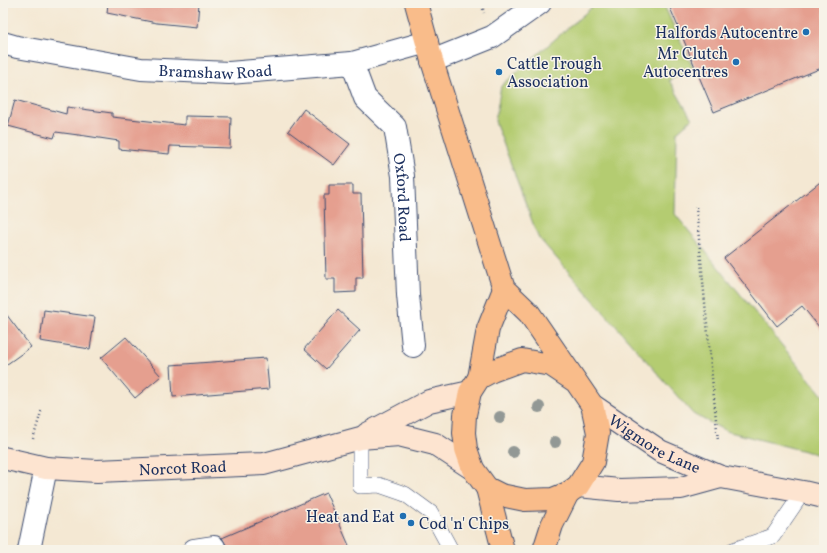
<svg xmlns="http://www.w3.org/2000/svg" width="827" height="553" font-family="Vollkorn,serif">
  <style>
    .green { fill: #b4cc71; stroke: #687e68 }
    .building { fill: #e59f8f }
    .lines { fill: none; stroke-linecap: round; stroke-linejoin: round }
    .lane-casing { stroke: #3c4b70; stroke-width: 16 }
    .street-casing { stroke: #3c4b70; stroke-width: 24 }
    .secondary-casing { stroke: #3c4b70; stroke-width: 24 }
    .primary-casing { stroke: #3c4b70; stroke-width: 24 }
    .path { stroke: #3c4b70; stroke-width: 2.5; stroke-dasharray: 1 3; stroke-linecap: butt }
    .lane { stroke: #fff; stroke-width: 15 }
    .street { stroke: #fff; stroke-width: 22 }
    .secondary { stroke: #fde4d0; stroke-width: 22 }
    .primary { stroke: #f9bc8a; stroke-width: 22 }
    .tree { fill: #929895 }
    .poi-dot { fill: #1f6fb2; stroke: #f7f3e8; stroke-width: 1.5 }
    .labels { text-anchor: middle; stroke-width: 3; stroke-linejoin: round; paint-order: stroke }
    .poi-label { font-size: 16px; fill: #1b2f5e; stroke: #f7f3e8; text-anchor: end }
    .street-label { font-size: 16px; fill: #1b2f5e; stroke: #f7f3e8 }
  </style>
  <rect width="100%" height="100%" fill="#f7f3e8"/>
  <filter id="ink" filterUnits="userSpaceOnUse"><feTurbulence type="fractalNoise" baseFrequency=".025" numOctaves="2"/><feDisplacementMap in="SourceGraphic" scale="8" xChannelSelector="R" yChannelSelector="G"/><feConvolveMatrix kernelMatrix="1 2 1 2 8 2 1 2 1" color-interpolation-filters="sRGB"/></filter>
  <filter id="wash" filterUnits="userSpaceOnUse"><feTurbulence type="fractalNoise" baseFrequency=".012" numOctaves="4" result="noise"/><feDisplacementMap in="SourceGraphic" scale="16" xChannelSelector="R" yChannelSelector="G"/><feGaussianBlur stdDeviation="0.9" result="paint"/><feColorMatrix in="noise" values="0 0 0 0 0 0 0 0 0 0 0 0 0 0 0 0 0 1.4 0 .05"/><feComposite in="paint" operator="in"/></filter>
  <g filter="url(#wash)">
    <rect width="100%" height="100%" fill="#f4e8d3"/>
    <path class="green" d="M589 3H663L694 70 669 80 692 119 677 132 675 214 824 397V456L726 431 693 414 538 237 495 121 501 86 591 8Z"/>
    <g id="blocks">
      <g class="building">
        <path d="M108 3H199L197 27 157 23 107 13Z"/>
        <path d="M668 3H824V67L714 112Z"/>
        <path d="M15 100 66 114 67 107 112 113V117L185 125V116L231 117 230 148 170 146 169 154 119 149V141L86 136 56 132 54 138 8 126Z"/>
        <path d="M304 109 350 144 334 165 288 131Z"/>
        <path d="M824 179V333L802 306 777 326 724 258Z"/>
        <path d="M329 185H353V194H361L363 278H356V292L335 293V279H326L324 195H329Z"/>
        <path d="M3 310 31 347 3 367Z"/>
        <path d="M44 310 95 317 90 349 40 341Z"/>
        <path d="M338 310 360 330 326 369 304 349Z"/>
        <path d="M126 337 161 376 135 398 101 358Z"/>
        <path d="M266 358 269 389 173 397 171 365Z"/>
        <path d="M326 493 351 550H226V545L222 538Z"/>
      </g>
    </g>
  </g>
  <g filter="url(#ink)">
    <use href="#blocks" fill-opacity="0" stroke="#3c4b70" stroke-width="1"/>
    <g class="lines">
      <g class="lane-casing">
        <g id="lane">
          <path d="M360 438V486L379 485 405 494 431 513 451 550"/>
          <path d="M733 550 773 536 803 492"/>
        </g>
      </g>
      <g class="street-casing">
        <g id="street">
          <path id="s1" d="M3 43 17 47 141 69 229 73 352 63 427 42"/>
          <path d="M432 61 492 37 540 3"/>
          <path id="s2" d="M352 63 365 98 395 127 403 176 408 295 413 346"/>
          <path d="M29 550 46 468"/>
          <path d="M194 550 214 547"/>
        </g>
      </g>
      <g class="secondary-casing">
        <g id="secondary">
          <path id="s3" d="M592 405 660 451 721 477 803 492 824 497"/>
          <path d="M367 434 429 401 470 392"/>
          <path id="s4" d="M3 458 46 468 97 471 264 464 360 438 399 435 435 444 473 469"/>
          <path d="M578 486 619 490 681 488 721 477"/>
        </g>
      </g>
      <g class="primary-casing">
        <g id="primary">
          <path d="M416 3 432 61 504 289 529 313 592 405 598 433 593 462 578 486 568 493 553 499 525 500 501 495 487 488 473 469 466 449 464 433 465 415 470 392 479 378 492 371 522 360 551 365 575 381"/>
          <path d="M479 378 488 329 504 289"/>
          <path d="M487 488 503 550"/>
          <path d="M544 550 552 525 568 493"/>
        </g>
      </g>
      <g class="path">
        <path d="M482 5 484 13"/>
        <path d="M696 207 718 441"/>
        <path d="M33 439 42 409"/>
      </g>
      <use href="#lane" class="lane"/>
      <use href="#street" class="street"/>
      <use href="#secondary" class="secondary"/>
      <use href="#primary" class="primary"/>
    </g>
    <g class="tree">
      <circle cx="539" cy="407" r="6"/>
      <circle cx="500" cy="417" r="6"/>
      <circle cx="555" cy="442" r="6"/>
      <circle cx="513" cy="452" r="6"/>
    </g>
  </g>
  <g class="poi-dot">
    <circle cx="806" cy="32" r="4"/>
    <circle cx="736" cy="62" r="4"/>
    <circle cx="499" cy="72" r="4"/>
    <circle cx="403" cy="516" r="4"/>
    <circle cx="411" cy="523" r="4"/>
  </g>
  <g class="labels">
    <g class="poi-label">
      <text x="798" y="38">Halfords Autocentre</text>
      <text x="728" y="59">Mr Clutch<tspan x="728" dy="18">Autocentres</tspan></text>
      <text x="507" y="69" text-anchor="start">Cattle Trough<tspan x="507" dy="18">Association</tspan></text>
      <text x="395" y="522">Heat and Eat</text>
      <text x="419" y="529" text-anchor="start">Cod 'n' Chips</text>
    </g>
    <g class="street-label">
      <text dy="6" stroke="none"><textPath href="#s1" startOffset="215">Bramshaw Road</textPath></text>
      <text dy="6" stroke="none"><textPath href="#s2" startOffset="150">Oxford Road</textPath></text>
      <text dy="6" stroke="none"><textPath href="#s3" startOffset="74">Wigmore Lane</textPath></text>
      <text dy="6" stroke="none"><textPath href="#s4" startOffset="181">Norcot Road</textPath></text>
    </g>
  </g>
  <rect width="827" height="553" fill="none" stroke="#f7f3e8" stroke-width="16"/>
</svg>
